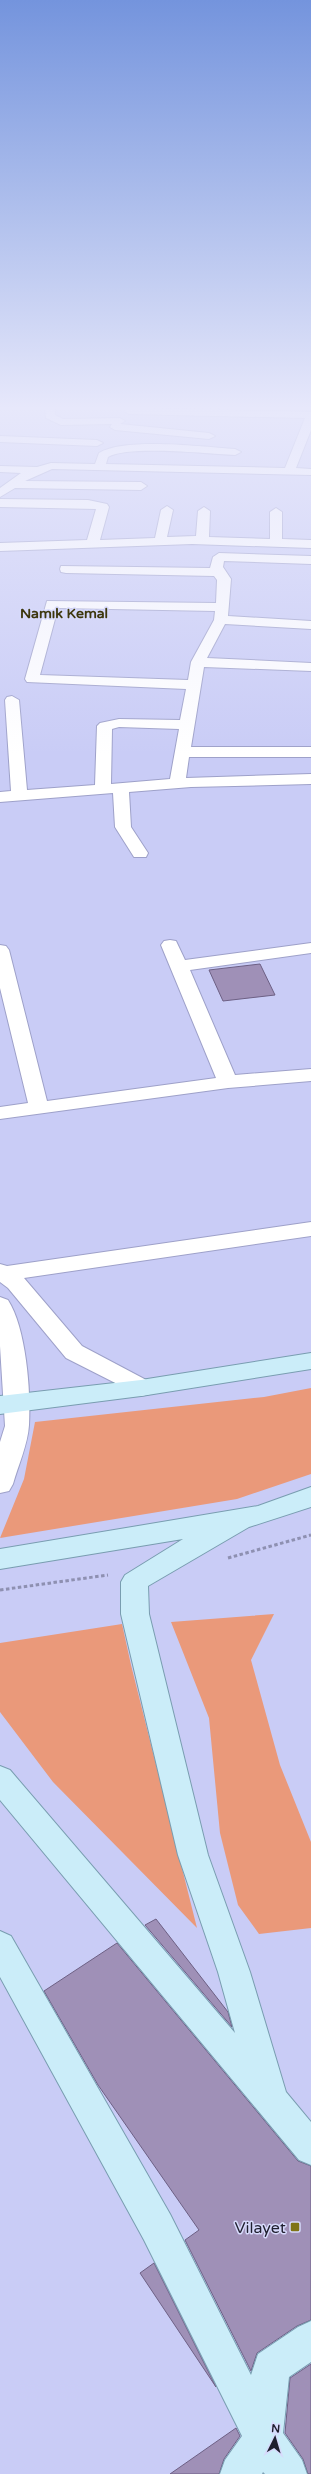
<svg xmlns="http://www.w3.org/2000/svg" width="311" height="2474" font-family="'Varela Round',sans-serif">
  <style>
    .green { fill: #ea997a }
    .building { fill: #9f90b7; stroke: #6d6084 }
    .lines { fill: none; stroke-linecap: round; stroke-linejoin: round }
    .minor-casing { stroke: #9ea1c9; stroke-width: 2 }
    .major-casing { stroke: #799db0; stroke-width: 2 }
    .path { stroke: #8e90b1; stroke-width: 3; stroke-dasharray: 3.5 2.5; stroke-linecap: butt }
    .minor { fill: #fff; fill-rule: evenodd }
    .major { fill: #cbedf9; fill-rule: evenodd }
    .poi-dot { fill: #7f7416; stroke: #d7dafc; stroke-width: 1.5 }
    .labels { text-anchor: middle; stroke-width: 3; stroke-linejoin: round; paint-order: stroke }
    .far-district-label { font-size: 14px; font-weight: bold; fill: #3e380e; stroke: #d7dafc }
    .near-poi-label { font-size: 16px; fill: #1f1f2f; stroke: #d7dafc; text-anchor: end }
  </style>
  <rect width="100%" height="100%" fill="#c9ccf6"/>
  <g class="green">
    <path d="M311 1388V1474L237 1499 0 1538 24 1479 35 1422 264 1397Z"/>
    <path d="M274 1614 251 1660 280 1765 311 1842V1928L259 1934 238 1905 220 1833 209 1718 171 1622Z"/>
    <path d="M122 1624 131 1665 197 1928 53 1782 0 1712V1643Z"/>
  </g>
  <g class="building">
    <path d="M260 964 275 995 223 1001 209 970Z"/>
    <path d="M156 1919 228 2012 232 2027 145 1925Z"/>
    <path d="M117 1943 298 2161 311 2166V2320L297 2326 257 2353 251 2371 185 2240 199 2230 98 2085 44 1991Z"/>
    <path d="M154 2263 216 2387 140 2273Z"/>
    <path d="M311 2364V2474H308L303 2459 285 2433 290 2378Z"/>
    <path d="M236 2428 240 2436 224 2459 219 2474H170Z"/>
  </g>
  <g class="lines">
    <g class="minor-casing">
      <g id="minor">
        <path d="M45 408H55V415L63 419 120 418 125 421 120 424 209 433 215 436 209 439 115 430 110 427 112 424 61 425 46 418Z"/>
        <path d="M127 408 311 412V430L296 468 311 469V475L52 469 25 481 141 482 147 486 141 490 15 488 0 497V488L21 473 0 472V466L37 467 51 463 95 464 99 453C126 437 202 447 235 449L241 452 235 455C208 454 129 445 108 457L106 464 285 468 305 418 129 414 124 411Z"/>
        <path d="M0 436 97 440 103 443 97 446 0 442Z"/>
        <path d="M0 499 88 500 107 504 109 507 100 540 155 538 161 510 167 506 173 510 167 537 196 536 198 511 204 507 210 511 209 537 270 539V512L276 508 282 512V539L311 540V548L192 544 0 551V543L87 540 96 509 0 507Z"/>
        <path d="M219 553 311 556V564L224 561 223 567 231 579 228 616 311 621V629L225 624 207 658 311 663V671L204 667 191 747H311V757H189L186 778 311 774V784L191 787 129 792 131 827 148 853 146 857H134L115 827 113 793 0 802V792L11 791 5 700 7 697 12 696 19 700 27 790 95 785 97 726 100 723 119 719 180 720 186 689 27 682 25 679 47 601 216 603 217 580 214 576 66 573 61 572 60 569 61 566 210 568 213 557ZM58 608 215 611 214 620 191 662 188 680 40 675ZM119 727 179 729 170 779 111 784 112 729Z"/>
        <path d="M170 940 176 941 185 960 311 943V953L190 970 235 1075 311 1069V1081L228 1088 0 1119V1107L28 1103 0 988V945L6 946 9 950 47 1101 216 1078 161 945 164 941Z"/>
        <path d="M311 1222V1236L24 1278 82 1346 150 1382 153 1388 150 1394 141 1396 66 1358 8 1288 0 1282V1264L7 1266Z"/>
        <path d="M0 1297 8 1300C26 1328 31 1391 29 1425 28 1444 18 1466 13 1484L9 1491 0 1493V1442L5 1426 0 1346Z"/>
      </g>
    </g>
    <g class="major-casing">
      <g id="major">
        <path d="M311 1353V1369L141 1396 0 1414V1396L141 1380Z"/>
        <path d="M311 1487V1507L249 1527 148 1586 149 1614 208 1855 250 1972 286 2092 311 2122V2165L299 2160 0 1800V1766L10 1770 235 2033 218 1972 178 1855 121 1614V1582L125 1575 183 1539 0 1569V1549L258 1506Z"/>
        <path d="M0 1931 11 1936 170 2214 251 2375 258 2354 298 2327 311 2321V2362L289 2377 283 2433 302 2460 307 2474H265L263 2472 262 2474H220L225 2460 242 2436 144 2240 0 1977Z"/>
      </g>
    </g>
    <g class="path">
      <path d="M228 1558 311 1535"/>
      <path d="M0 1590 108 1575"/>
    </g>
    <use href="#minor" class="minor"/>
    <use href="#major" class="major"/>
  </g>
  <linearGradient id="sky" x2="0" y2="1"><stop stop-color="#7494dd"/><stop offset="0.54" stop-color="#e7e8fb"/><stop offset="1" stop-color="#e7e8fb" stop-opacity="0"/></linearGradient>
  <rect width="311" height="755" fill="url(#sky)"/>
  <rect class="poi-dot" x="290" y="2222" width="10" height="10" rx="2"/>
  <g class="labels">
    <g class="far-district-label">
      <text x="64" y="618">Namık Kemal</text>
    </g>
    <g class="near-poi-label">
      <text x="286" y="2233">Vilayet</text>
    </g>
  </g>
  <g transform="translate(275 2438) rotate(5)" stroke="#d7dafc" stroke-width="3" paint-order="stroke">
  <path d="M0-3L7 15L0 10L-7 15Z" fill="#1f1f2f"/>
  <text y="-6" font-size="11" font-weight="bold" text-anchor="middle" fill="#1f1f2f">N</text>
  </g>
</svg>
